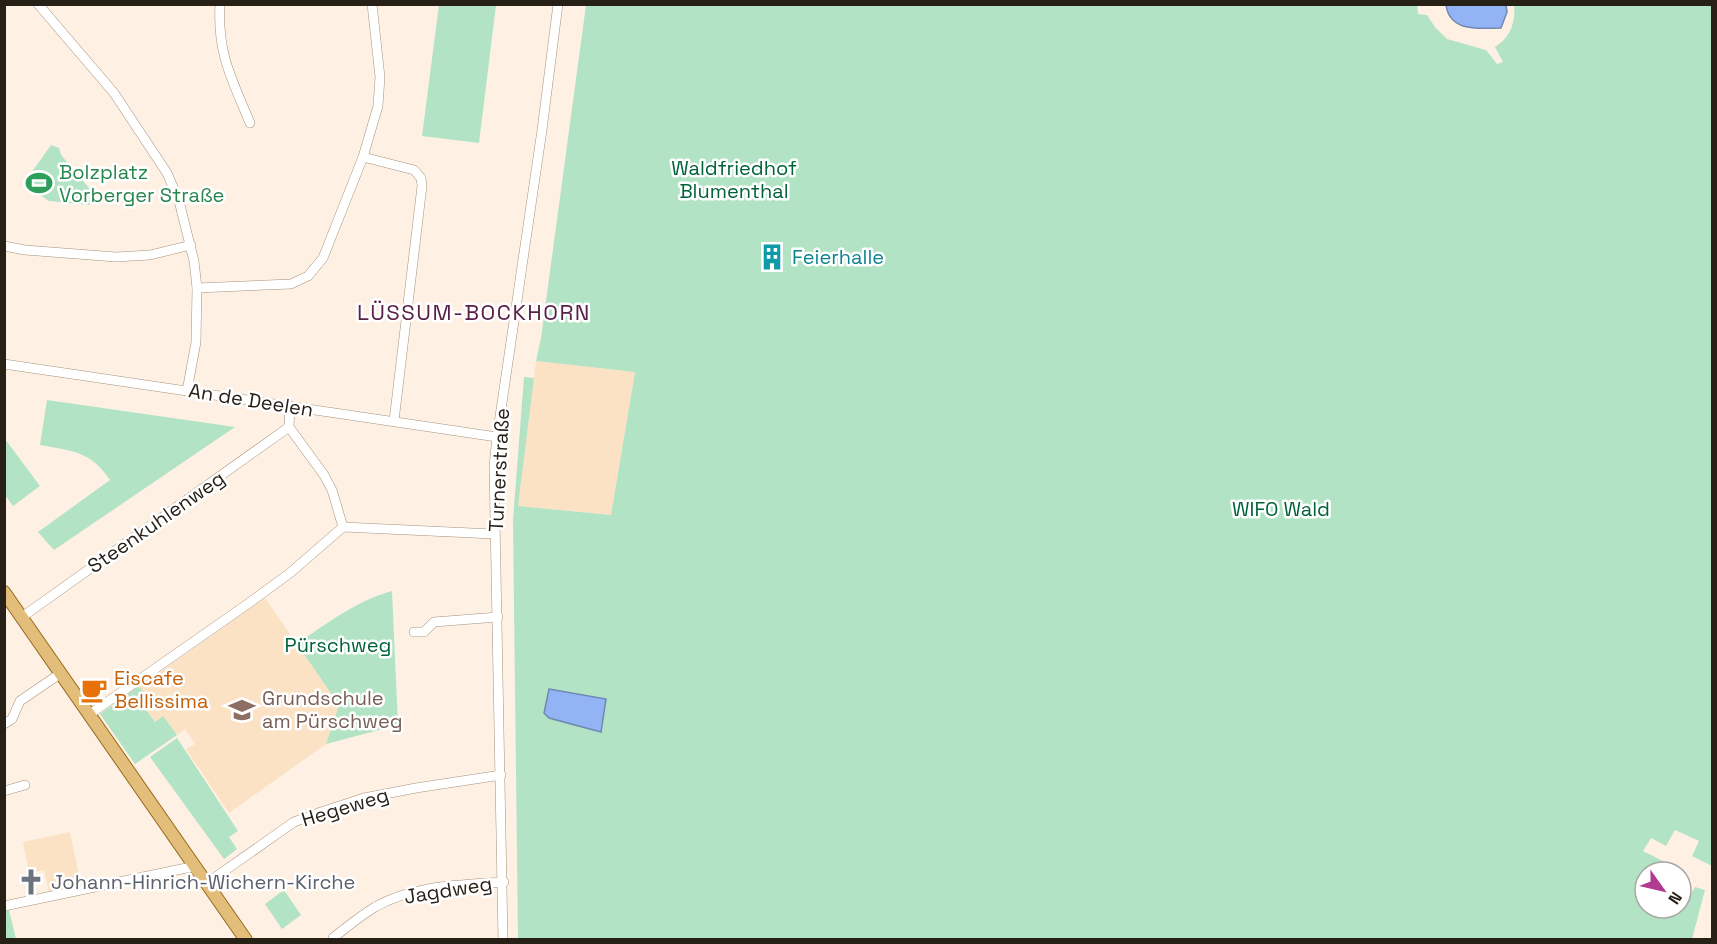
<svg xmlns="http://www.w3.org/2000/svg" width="1717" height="944" font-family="'Space Grotesk',sans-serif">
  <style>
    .built { fill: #fce2c4 }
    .green { fill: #b2e3c4 }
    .water { fill: #92b3f4; stroke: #7287b2; stroke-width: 1.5 }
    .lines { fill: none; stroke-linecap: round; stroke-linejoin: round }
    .minor-casing { stroke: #a5927c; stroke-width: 10 }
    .major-casing { stroke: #966a1e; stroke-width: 14 }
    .minor { stroke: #fff; stroke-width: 9 }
    .major { stroke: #e3be7a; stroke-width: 12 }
    .labels { text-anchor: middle; stroke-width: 5; stroke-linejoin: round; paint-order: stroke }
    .park-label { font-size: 20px; fill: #006239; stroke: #fff }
    .leisure-label { font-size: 20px; fill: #27864d; stroke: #fff; text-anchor: start }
    .culture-label { font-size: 20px; fill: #0d838f; stroke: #fff; text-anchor: start }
    .street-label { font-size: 20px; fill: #272017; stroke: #fff }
    .food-label { font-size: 20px; fill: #c56008; stroke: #fff; text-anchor: start }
    .education-label { font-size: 20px; fill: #785e54; stroke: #fff; text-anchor: start }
    .worship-label { font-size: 20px; fill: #5b616d; stroke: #fff; text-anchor: start }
    .quarter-label { font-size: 22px; letter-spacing: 1.5px; fill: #592049; stroke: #fff }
  </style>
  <rect width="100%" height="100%" fill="#fef1e3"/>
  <g class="built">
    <path d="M536 361 635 372 611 515 518 506Z"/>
    <path d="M265 598 339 705 326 744 229 813 186 749 195 744 185 729 177 735 163 717 155 722 142 703 140 686Z"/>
    <path d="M70 832 81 885 49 892 44 870 29 873 23 842Z"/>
  </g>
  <g class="green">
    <path d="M439 5H496L479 143 422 136Z"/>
    <path d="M586 5H1417L1418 14 1427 15 1435 27 1447 39 1486 50 1497 64 1503 62 1495 47C1510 38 1516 22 1514 5H1712V866L1692 856 1699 841 1675 830 1666 846 1651 838 1643 851 1671 865 1668 872H1645V908L1682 909 1695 887 1705 890 1692 939 518 940 513 520 524 377 534 378 518 506 611 515 635 372 536 361 541 338Z"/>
    <path d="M51 145 59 148 61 155 89 188 90 205 49 201 24 184 34 169 55 183 34 169Z"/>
    <path d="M47 400 235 427 54 550 38 532 110 480C91 451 72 451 40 445Z"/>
    <path d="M5 439 40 486 13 506 5 495Z"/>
    <path d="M392 591 398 725 326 744 339 705 297 644C327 623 356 601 392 591Z"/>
    <path d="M139 686 148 698 142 704 155 722 163 716 177 735 135 764 100 714Z"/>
    <path d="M177 738 238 831 229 837 237 849 224 859 150 757Z"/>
    <path d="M284 890 301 915 282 929 265 904Z"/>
    <path d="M9 910 16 939H5V911Z"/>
  </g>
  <g class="water">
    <path d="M1446 5H1506L1507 12 1501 28C1480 28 1450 33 1446 5Z"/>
    <path d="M549 689 606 699 601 732 549 718 544 713Z"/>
  </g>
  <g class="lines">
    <g class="minor-casing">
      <g id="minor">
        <path d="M38 4 114 93 167 173 179 201 194 261 197 288 196 342 187 391"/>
        <path d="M220 4C217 54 232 79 250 123"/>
        <path d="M363 157 414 170 421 178 422 186 394 421"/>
        <path d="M4 246 25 250 116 257 150 255 191 245"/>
        <path d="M197 288 291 284 308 276 323 258 363 157 378 106 380 77 372 4"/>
        <path d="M4 364 497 437"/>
        <path d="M290 406 289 427 324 475 332 490 343 527"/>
        <path d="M22 617 289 427"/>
        <path d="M414 632H424L434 622 498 617"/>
        <path d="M90 714 249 603 290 573 343 527 494 534"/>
        <path d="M4 724 12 719 20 701 61 673"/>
        <path d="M4 791 25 785"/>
        <path d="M207 883 294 822 321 812 364 798 416 788 501 775"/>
        <path d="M4 906 196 866"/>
        <path d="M333 938C347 927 360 916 375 907 414 885 460 885 504 882"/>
        <path d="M503 940 494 466 497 437 542 130 558 4"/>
      </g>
    </g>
    <g class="major-casing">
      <path id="major" d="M4 592 246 940"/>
    </g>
    <use href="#minor" class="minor"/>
    <use href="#major" class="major"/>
  </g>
  <defs>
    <g id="stadium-bare" transform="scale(2.07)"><path d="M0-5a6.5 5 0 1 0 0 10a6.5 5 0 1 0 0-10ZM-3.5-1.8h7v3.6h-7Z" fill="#2e9e5b" stroke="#fff" stroke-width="2.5" paint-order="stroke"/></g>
    <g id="building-bare" transform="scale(2.07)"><path d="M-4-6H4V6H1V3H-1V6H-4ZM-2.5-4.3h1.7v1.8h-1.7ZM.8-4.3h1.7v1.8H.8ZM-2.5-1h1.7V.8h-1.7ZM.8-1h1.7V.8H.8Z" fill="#0f9aa8" stroke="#fff" stroke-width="2.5" paint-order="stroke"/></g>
    <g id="cafe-bare" transform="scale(2.07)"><path d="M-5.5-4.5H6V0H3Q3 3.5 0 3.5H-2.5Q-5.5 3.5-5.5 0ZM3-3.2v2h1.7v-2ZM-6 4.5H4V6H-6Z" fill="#e8710a" stroke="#fff" stroke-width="2.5" paint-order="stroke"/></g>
    <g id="school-bare" transform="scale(2.07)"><path d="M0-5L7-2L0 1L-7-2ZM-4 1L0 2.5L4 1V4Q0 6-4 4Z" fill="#8d6e63" stroke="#fff" stroke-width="2.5" paint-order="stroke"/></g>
    <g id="church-bare" transform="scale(2.07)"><path d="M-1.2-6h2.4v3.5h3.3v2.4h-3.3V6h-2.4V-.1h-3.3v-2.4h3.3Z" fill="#6b7280" stroke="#fff" stroke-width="2.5" paint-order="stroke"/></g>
  </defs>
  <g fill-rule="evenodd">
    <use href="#stadium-bare" x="39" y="183"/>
    <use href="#building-bare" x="772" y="257"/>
    <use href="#cafe-bare" x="94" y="690"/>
    <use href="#school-bare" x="242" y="710"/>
    <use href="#church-bare" x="31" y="882"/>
  </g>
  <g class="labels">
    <g class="park-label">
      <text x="734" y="175">Waldfriedhof<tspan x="734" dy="23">Blumenthal</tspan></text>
      <text x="1281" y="516">WIFO Wald</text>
      <text x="338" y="652">Pürschweg</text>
    </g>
    <g class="leisure-label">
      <text x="59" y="179">Bolzplatz<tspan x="59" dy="23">Vorberger Straße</tspan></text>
    </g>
    <g class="culture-label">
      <text x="792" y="264">Feierhalle</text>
    </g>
    <g class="street-label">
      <text transform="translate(251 400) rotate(9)" y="7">An de Deelen</text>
      <text transform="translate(499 470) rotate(-87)" y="7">Turnerstraße</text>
      <text transform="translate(156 522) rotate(-35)" y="7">Steenkuhlenweg</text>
      <text transform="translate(345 807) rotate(-17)" y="7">Hegeweg</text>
      <text transform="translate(448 890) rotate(-9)" y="7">Jagdweg</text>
    </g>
    <g class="food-label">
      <text x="114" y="685">Eiscafe<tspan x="114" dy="23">Bellissima</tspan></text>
    </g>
    <g class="education-label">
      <text x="262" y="705">Grundschule<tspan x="262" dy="23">am Pürschweg</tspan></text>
    </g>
    <g class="worship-label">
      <text x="51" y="889">Johann-Hinrich-Wichern-Kirche</text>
    </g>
    <g class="quarter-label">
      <text x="474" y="320">LÜSSUM-BOCKHORN</text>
    </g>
  </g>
  <rect width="1717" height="944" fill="none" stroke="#272017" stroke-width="12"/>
  <g transform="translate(1663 890) rotate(124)"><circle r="28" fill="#ffffff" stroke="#a9a6a2" stroke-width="1.5"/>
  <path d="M0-4.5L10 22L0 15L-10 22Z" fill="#b23b91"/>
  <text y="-9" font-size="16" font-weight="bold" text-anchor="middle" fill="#272017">N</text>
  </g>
</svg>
